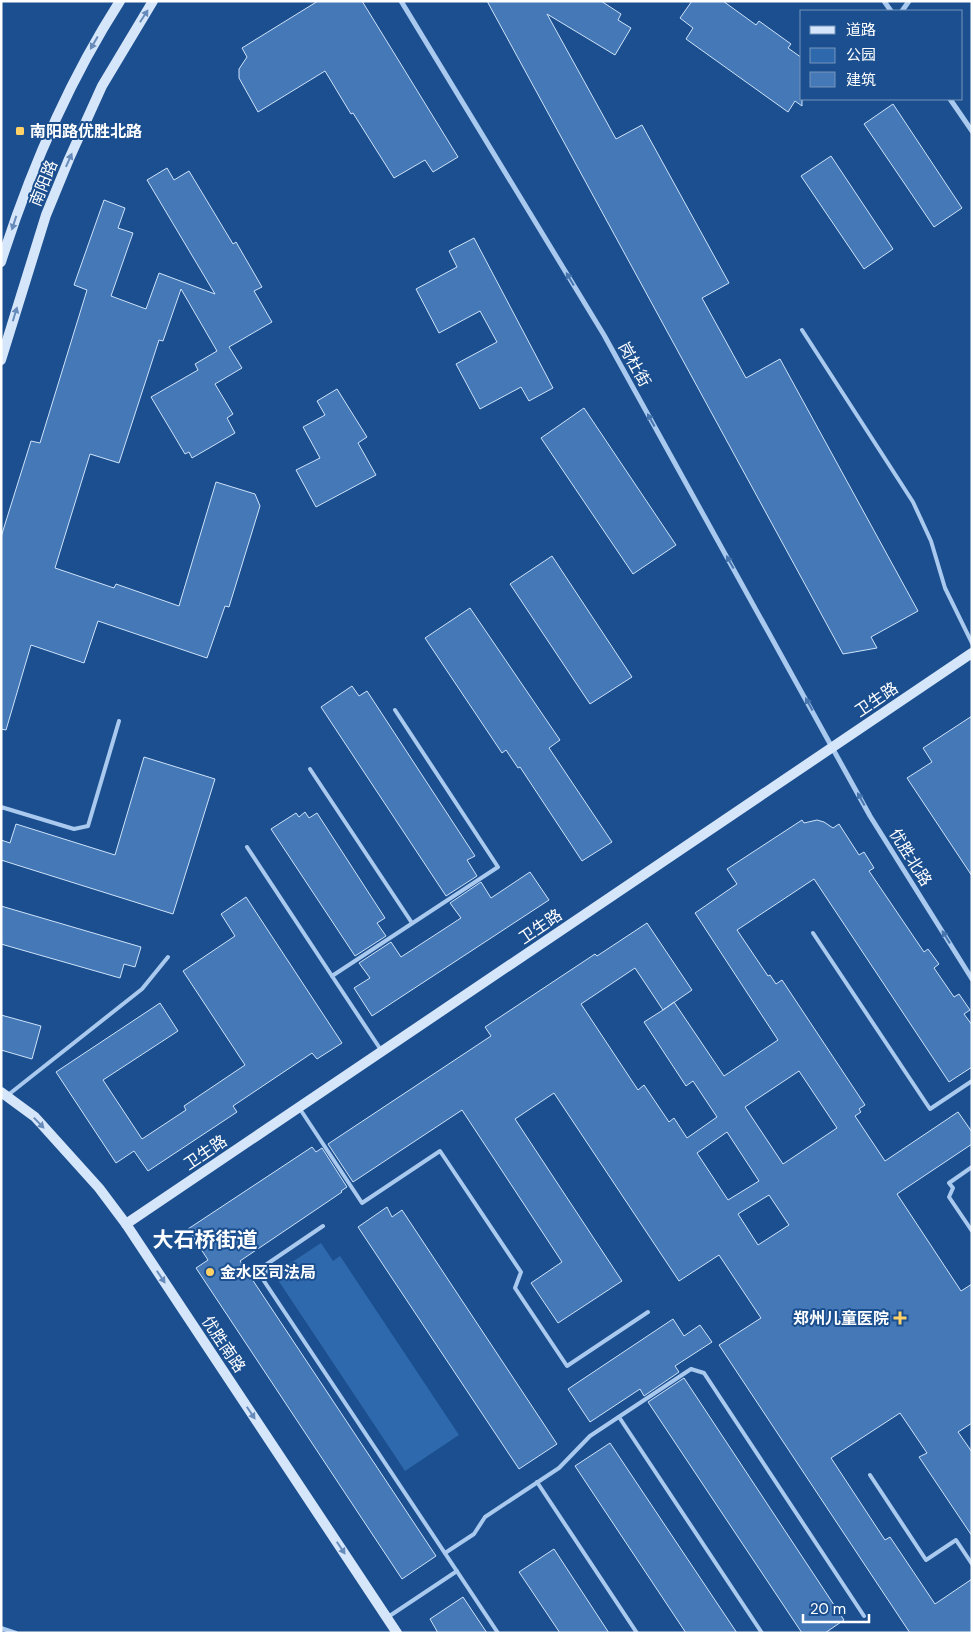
<svg xmlns="http://www.w3.org/2000/svg" width="973" height="1634" font-family="'DM Sans','Noto Sans SC',sans-serif">
  <style>
    .green { fill: #2e69ad }
    .building { fill: #4478b7; stroke: #cfe3fa; fill-rule: evenodd }
    .lines { fill: none; stroke-linecap: round; stroke-linejoin: round }
    .lane { stroke: #a9c9ee; stroke-width: 4 }
    .street { stroke: #a9c9ee; stroke-width: 5 }
    .secondary { stroke: #d6e6fa; stroke-width: 10 }
    .oneway { fill: #668bba }
    .oneway2 { fill: #4674ac }
    .poi-dot { fill: #ffd166; stroke: #1b4f8f; stroke-width: 2 }
    .labels { text-anchor: middle; stroke-width: 4; stroke-linejoin: round; paint-order: stroke }
    .poi-label { font-size: 16px; font-weight: bold; fill: #fff; stroke: #1b4f8f; text-anchor: start }
    .street-label { font-size: 16px; fill: #fff; stroke: #1b4f8f }
    .district-label { font-size: 21px; font-weight: bold; fill: #fff; stroke: #1b4f8f }
  </style>
  <rect width="100%" height="100%" fill="#1b4f8f"/>
  <path class="green" d="M321 1243 333 1261 340 1256 459 1435 405 1471 274 1274Z"/>
  <g class="building">
    <path d="M318 1H362L458 157 433 172 425 160 394 178 353 113 351 114 325 71 258 112 239 78V69L247 57 242 48Z"/>
    <path d="M487 1H601L621 14 618 20 631 28 615 55 547 14 616 139 642 125 729 283 702 298 746 378 780 359 918 611 871 637 877 648 843 654Z"/>
    <path d="M692 1H723L756 25 759 21 791 44 788 48 802 58V106L795 101 788 112 686 39 693 28 680 18Z"/>
    <path d="M893 104 962 208 934 227 864 124Z"/>
    <path d="M831 156 893 249 864 269 801 176Z"/>
    <path d="M167 168 174 180 189 171 233 244 236 242 262 287 254 291 272 322 229 347 242 368 215 384 233 414 227 418 235 433 192 458 189 452 185 454 151 397 198 370 195 364 217 351 181 289 163 341 159 340 119 463 90 454 55 568 114 588 116 584 179 606 216 482 255 494 260 506 229 607 225 606 207 658 98 621 84 663 31 645 6 730 1 729V537L31 441 40 443 87 290 74 285 104 200 125 208 118 228 133 233 111 296 146 309 159 273 215 294 147 180Z"/>
    <path d="M474 238 553 388 529 401 521 387 480 409 456 364 497 342 480 311 439 333 416 289 457 267 449 251Z"/>
    <path d="M337 389 367 437 358 443 376 475 316 507 296 470 320 458 303 427 325 415 317 401Z"/>
    <path d="M584 408 676 545 633 574 541 438Z"/>
    <path d="M552 556 632 677 590 704 510 584Z"/>
    <path d="M470 608 560 740 549 748 612 842 582 861 520 767 518 768 506 750 502 753 425 638Z"/>
    <path d="M352 686 359 696 367 691 475 856 467 860 477 876 446 896 321 707Z"/>
    <path d="M972 716V876L907 778 932 762 923 748Z"/>
    <path d="M144 757 215 779 173 914 1 860V840L10 843 16 824 115 855Z"/>
    <path d="M305 812 309 818 317 813 385 918 377 923 386 936 355 956 271 829 296 813 299 817Z"/>
    <path d="M802 820 804 823 817 820 824 822 833 828 839 824 859 855 864 852 874 868 869 871 924 952 928 949 939 964 934 968 954 997 959 994 970 1010 964 1014 972 1025V1067L949 1082 814 879 737 930 768 976 770 975 776 984 782 980 865 1105 859 1109 861 1112 855 1116 885 1161 958 1112 972 1132V1144L897 1194 961 1291 972 1284V1423L958 1432 972 1452V1536L919 1457 927 1453 900 1413 831 1458 885 1540 890 1537 935 1604 972 1579V1633H910L719 1345 761 1318 719 1255 679 1281 554 1093 515 1119 622 1281 558 1323 531 1283 562 1262 462 1110 353 1182 328 1144 491 1036 485 1027 595 954 597 956 647 923 692 990 663 1010 674 1002 724 1076 778 1040 695 913 737 884 727 869ZM635 968 663 1010 644 1022 686 1086 693 1081 717 1117 687 1138 674 1118 669 1122 644 1085 638 1090 581 1004ZM799 1071 837 1128 783 1164 745 1107ZM727 1132 759 1181 728 1200 697 1153ZM769 1195 789 1225 758 1245 738 1214Z"/>
    <path d="M530 872 549 900 372 1016 354 988 370 978 359 963 391 942 401 957 461 918 450 903 481 882 491 898Z"/>
    <path d="M246 897 342 1043 317 1059 312 1053 233 1106 237 1112 148 1171 134 1151 116 1163 56 1072 160 1003 178 1031 103 1080 142 1139 186 1110 184 1106 245 1065 183 971 235 936 221 914Z"/>
    <path d="M1 906 141 947 135 967 124 964 120 978 1 944Z"/>
    <path d="M1 1015 41 1026 32 1059 1 1050Z"/>
    <path d="M312 1147 316 1152 322 1148 347 1187 341 1191 342 1192 240 1261 436 1556 402 1579 196 1268 208 1260 188 1229Z"/>
    <path d="M387 1207 392 1217 402 1210 557 1444 519 1469 358 1227Z"/>
    <path d="M673 1319 684 1336 700 1325 712 1342 675 1366 679 1372 644 1396 640 1389 590 1422 568 1389Z"/>
    <path d="M684 1378 844 1620 825 1633H802L648 1402Z"/>
    <path d="M610 1443 737 1633H686L575 1466Z"/>
    <path d="M554 1549 609 1633H560L519 1572Z"/>
    <path d="M463 1597 487 1633H438L430 1619Z"/>
  </g>
  <g class="lines">
    <g class="lane">
      <path d="M802 330 913 502 931 541 945 588 972 643"/>
      <path d="M310 769 412 923"/>
      <path d="M1 807 74 829 88 826 119 721"/>
      <path d="M247 847 332 976"/>
      <path d="M813 933 930 1109 972 1081"/>
      <path d="M381 1050 332 976 498 867 395 710"/>
      <path d="M8 1095 142 989 168 957"/>
      <path d="M300 1109 362 1203 440 1151 521 1272 515 1288 567 1366 648 1312"/>
      <path d="M972 1167 949 1183 953 1188 949 1197 972 1231"/>
      <path d="M323 1226 267 1264 264 1281 498 1633"/>
      <path d="M619 1417 762 1633"/>
      <path d="M870 1475 926 1560 956 1540 972 1564"/>
      <path d="M537 1482 637 1633"/>
      <path d="M445 1553 474 1534 485 1517 559 1468 590 1436 691 1369 704 1373 864 1616"/>
      <path d="M388 1617 457 1571"/>
      <path d="M1 1628 16 1633"/>
    </g>
    <g class="street">
      <path d="M401 1 604 335 870 816 972 979"/>
      <path d="M884 1 891 11"/>
      <path d="M902 11 909 1"/>
      <path d="M950 99 972 131"/>
    </g>
    <g class="secondary">
      <path d="M1 262C30 171 68 82 120 1"/>
      <path d="M1 360 46 215 69 159 102 86 153 1"/>
      <path d="M1 1092 35 1117 99 1188 126 1224 397 1633"/>
      <path d="M126 1224 972 653"/>
    </g>
  </g>
  <defs><path id="oneway-solid" d="M-6-.8H1V-3.2L6.5 0L1 3.2V.8H-6Z" transform="scale(1.25)"/></defs>
  <g class="oneway">
    <use href="#oneway-solid" transform="translate(144 16) rotate(-57)"/>
    <use href="#oneway-solid" transform="translate(94 43) rotate(120)"/>
    <use href="#oneway-solid" transform="translate(69 160) rotate(-66)"/>
    <use href="#oneway-solid" transform="translate(14 223) rotate(108)"/>
    <use href="#oneway-solid" transform="translate(15 314) rotate(-73)"/>
    <use href="#oneway-solid" transform="translate(39 1123) rotate(46)"/>
    <use href="#oneway-solid" transform="translate(161 1277) rotate(56)"/>
    <use href="#oneway-solid" transform="translate(251 1413) rotate(56)"/>
    <use href="#oneway-solid" transform="translate(341 1548) rotate(56)"/>
  </g>
  <g class="oneway2">
    <use href="#oneway-solid" transform="translate(570 279) rotate(-121)"/>
    <use href="#oneway-solid" transform="translate(651 420) rotate(-119)"/>
    <use href="#oneway-solid" transform="translate(730 562) rotate(-119)"/>
    <use href="#oneway-solid" transform="translate(809 704) rotate(-119)"/>
    <use href="#oneway-solid" transform="translate(861 799) rotate(-119)"/>
    <use href="#oneway-solid" transform="translate(946 937) rotate(-122)"/>
  </g>
  <g class="poi-dot">
    <rect x="15" y="126" width="10" height="10" rx="2.5"/>
    <circle cx="210" cy="1272" r="5"/>
    <path d="M897.5 1310.5h5v5h5v5h-5v5h-5v-5h-5v-5h5z"/>
  </g>
  <g class="labels">
    <g class="poi-label">
      <text x="30" y="137">南阳路优胜北路</text>
      <text x="220" y="1278">金水区司法局</text>
      <text x="889" y="1324" text-anchor="end">郑州儿童医院</text>
    </g>
    <g class="street-label">
      <text transform="translate(43 183) rotate(-68)" y="6">南阳路</text>
      <text transform="translate(635 364) rotate(61)" y="6">岗杜街</text>
      <text transform="translate(876 699) rotate(-34)" y="6">卫生路</text>
      <text transform="translate(911 857) rotate(58)" y="6">优胜北路</text>
      <text transform="translate(540 926) rotate(-34)" y="6">卫生路</text>
      <text transform="translate(205 1152) rotate(-34)" y="6">卫生路</text>
      <text transform="translate(224 1344) rotate(56)" y="6">优胜南路</text>
    </g>
    <g class="district-label">
      <text x="205" y="1247">大石桥街道</text>
    </g>
  </g>
  <rect width="973" height="1634" fill="none" stroke="#ffffff" stroke-width="5"/>
  <rect x="800" y="10" width="162" height="90" fill="#1b4f8f" stroke="#7695bc"/>
  <rect x="810" y="26" width="25" height="8" fill="#d6e6fa" stroke="#7695bc"/>
  <text x="846" y="35" font-size="15" fill="#ffffff">道路</text>
  <rect x="810" y="48" width="25" height="15" fill="#2e69ad" stroke="#7695bc"/>
  <text x="846" y="60" font-size="15" fill="#ffffff">公园</text>
  <rect x="810" y="72" width="25" height="15" fill="#4478b7" stroke="#7695bc"/>
  <text x="846" y="85" font-size="15" fill="#ffffff">建筑</text>
  <path d="M803 1614v8h66v-8" fill="none" stroke="#ffffff" stroke-width="2.5"/>
  <text x="810" y="1614" font-size="15" fill="#ffffff" stroke="#1b4f8f" stroke-width="4" paint-order="stroke">20 m</text>
</svg>
